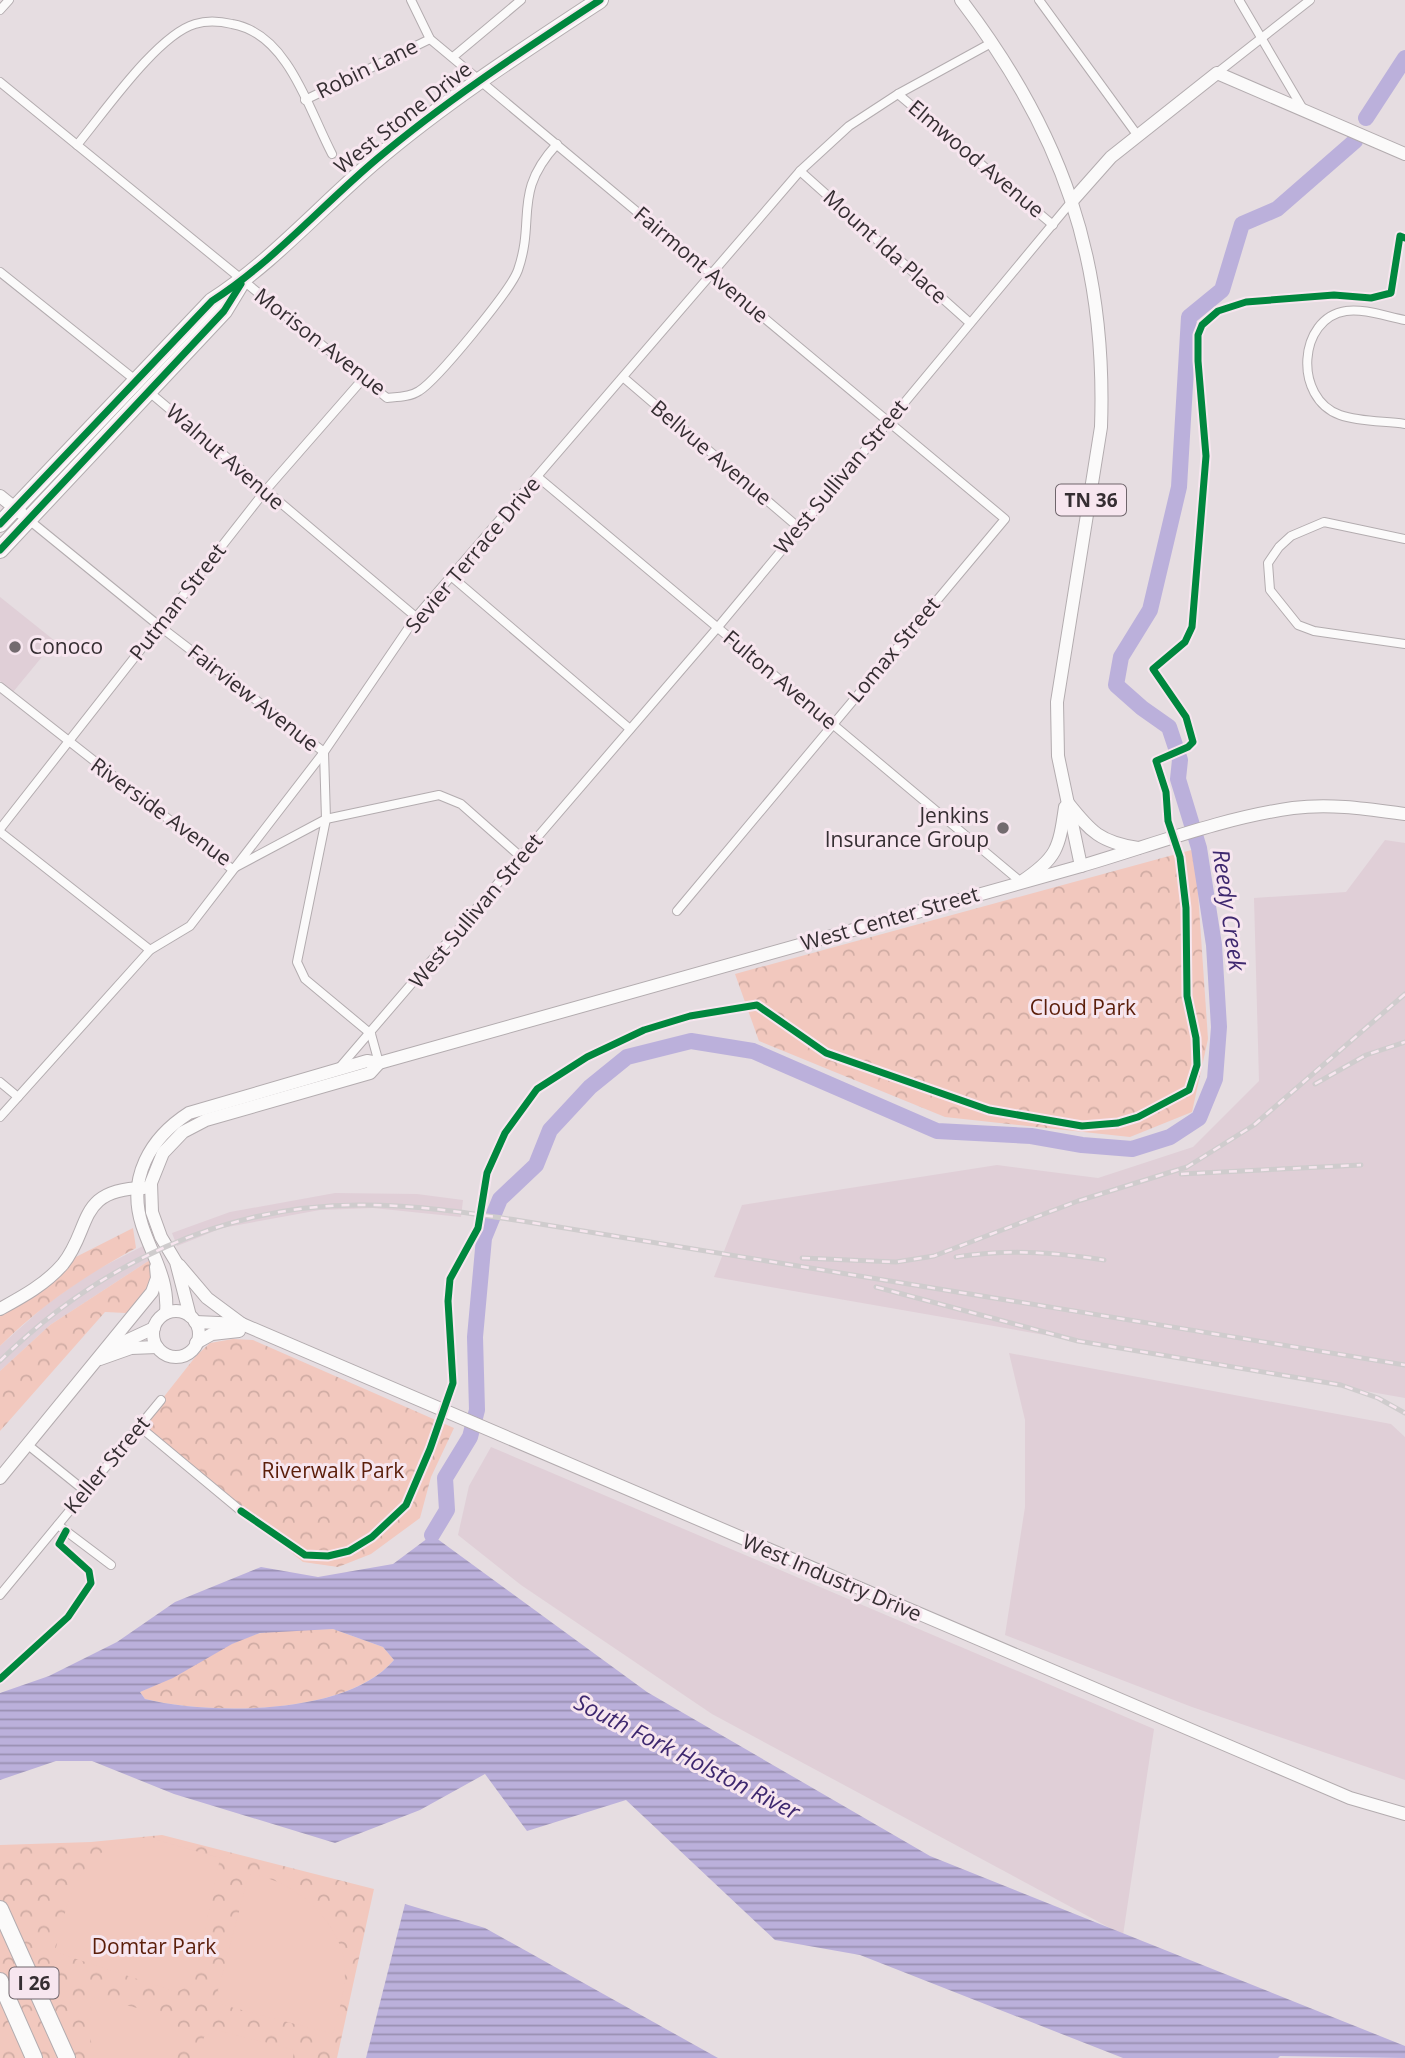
<svg xmlns="http://www.w3.org/2000/svg" width="1405" height="2058" font-family="'Open Sans',sans-serif">
  <style>
    .built { fill: #e0cfd7 }
    .forest { fill: url(#forest-crowns) }
    .pitch { fill: #f2c8be }
    .water { fill: url(#water-rules); fill-rule: evenodd }
    .lines { fill: none; stroke-linecap: round; stroke-linejoin: round }
    .river { stroke: #bbb0db; stroke-width: 16 }
    .street-casing { stroke: #b3acaf; stroke-width: 10 }
    .secondary-casing { stroke: #b3acaf; stroke-width: 14 }
    .primary-casing { stroke: #b3acaf; stroke-width: 14 }
    .highway-casing { stroke: #b3acaf; stroke-width: 18 }
    .street { stroke: #fbfafa; stroke-width: 8 }
    .secondary { stroke: #fbfafa; stroke-width: 12 }
    .primary { stroke: #fbfafa; stroke-width: 12 }
    .highway { stroke: #fbfafa; stroke-width: 16 }
    .rail-casing { stroke: #cfcccd; stroke-width: 5 }
    .rail { stroke: #f7e6ef; stroke-width: 2.5; stroke-dasharray: 8; stroke-linecap: butt }
    .cycleway-casing { stroke: #f7e6ef; stroke-width: 11 }
    .cycleway { stroke: #00873e; stroke-width: 7 }
    .poi-dot { fill: #736b6f; stroke: #f7e6ef; stroke-width: 2.5 }
    .labels { text-anchor: middle; stroke-width: 6; stroke-linejoin: round; paint-order: stroke }
    .shield { fill: #f7e6ef; stroke: #6f656b; stroke-width: 2 }
    .shield-label { font-size: 19px; font-weight: bold; fill: #352e32 }
    .street-label { font-size: 21px; fill: #352e32; stroke: #f7e6ef }
    .poi-label { font-size: 21px; fill: #352e32; stroke: #f7e6ef; text-anchor: start }
    .park-label { font-size: 21px; fill: #5b1e0a; stroke: #f7e6ef }
    .water-label { font-size: 23px; font-style: italic; fill: #3e286f; stroke: #f7e6ef }
  </style>
  <defs>
    <pattern id="forest-crowns" width="20" height="18" patternUnits="userSpaceOnUse" patternTransform="scale(1.75)"><rect width="20" height="18" fill="#f2c8be"/><path d="M2 6a3 3 0 1 1 6 0M12 15a3 3 0 1 1 6 0" fill="none" stroke="#d0aca4"/></pattern>
    <pattern id="water-rules" width="6" height="5" patternUnits="userSpaceOnUse" patternTransform="scale(1.75)"><rect width="6" height="5" fill="#bbb0db"/><path d="M0 2.5h6" fill="none" stroke="#9990b2"/></pattern>
  </defs>
  <rect width="100%" height="100%" fill="#e6dde1"/>
  <g class="built">
    <path d="M0 597 55 641 13 692 0 681Z"/>
    <path d="M1385 840 1405 843V1398L714 1277 742 1205 997 1165 1098 1178 1193 1147 1259 1081 1254 898 1346 892Z"/>
    <path d="M335 1193 417 1194 463 1200 461 1217 373 1208 320 1210 222 1228 177 1246 172 1233 230 1212Z"/>
    <path d="M149 1243 153 1258 50 1325 0 1371V1346L47 1304 94 1271Z"/>
    <path d="M1009 1353 1391 1424 1405 1437V1780L1192 1707 1005 1635 1025 1507V1420Z"/>
    <path d="M491 1447 1154 1729 1123 1935 712 1714 521 1585 458 1535 469 1486Z"/>
  </g>
  <g class="forest">
    <path d="M1195 849 1208 1039 1192 1112 1130 1137 945 1117 759 1041 735 974Z"/>
    <path d="M133 1228 136 1248C86 1275 40 1306 0 1346V1309L64 1263Z"/>
    <path d="M153 1258 152 1292 126 1313 105 1312 0 1431V1371L50 1325Z"/>
    <path d="M233 1339 253 1340 454 1428 431 1477 420 1518 371 1554 338 1567 303 1562 140 1427 196 1356 210 1343Z"/>
    <path d="M333 1629 383 1647 394 1660C346 1716 211 1715 145 1699L140 1692C180 1675 216 1647 257 1634 280 1628 309 1630 333 1629Z"/>
    <path d="M162 1835 374 1889 337 2058H0V1845L91 1842Z"/>
  </g>
  <g class="pitch">
    <path d="M128 1840H157L220 1858 194 1983 177 1992 55 1952C68 1903 73 1857 128 1840Z"/>
    <path d="M249 1874C291 1879 335 1915 344 1959 348 1983 339 2010 333 2034L223 2005 218 1990Z"/>
    <path d="M93 1997 173 2017 179 2029 172 2058H94L87 2019Z"/>
    <path d="M217 2030 294 2050 293 2058H198L204 2037Z"/>
  </g>
  <g class="water">
    <path d="M432 1535 647 1692 930 1856 1405 2046V2058L1280 2056 1278 2058H1123L860 1955 775 1940 626 1800 527 1831 485 1774 420 1810 335 1843 174 1794 92 1761H56L0 1780V1693L49 1676 117 1642 175 1602 261 1567 318 1577 393 1564ZM333 1629 383 1647 394 1660C347 1716 210 1715 145 1699L140 1692 173 1678 232 1644 260 1633Z"/>
    <path d="M405 1904 485 1928 718 2058H366Z"/>
  </g>
  <g class="lines">
    <g class="river">
      <path d="M1366 118 1405 58"/>
      <path d="M432 1535 447 1510 445 1478 470 1437 477 1410 475 1337 484 1238 500 1199 536 1165 550 1130 590 1087 627 1057 691 1041 753 1051 937 1131 1031 1136 1082 1145 1132 1149 1170 1137 1199 1118 1215 1079 1219 1027 1214 945 1199 848 1178 779 1180 760 1169 727 1142 708 1116 685 1121 657 1150 610 1179 487 1189 317 1222 290 1242 224 1277 209 1355 141"/>
    </g>
    <g class="street-casing">
      <g id="street">
        <path d="M411 0 430 39 1005 519 677 911"/>
        <path d="M1039 0 1138 136"/>
        <path d="M1239 0 1303 109"/>
        <path d="M0 10 9 0"/>
        <path d="M453 57 521 0"/>
        <path d="M1217 73 1310 0"/>
        <path d="M0 82 387 398C398 397 410 397 419 391 437 380 511 290 518 270 536 218 512 193 557 144"/>
        <path d="M898 94 1053 225"/>
        <path d="M305 100 430 39"/>
        <path d="M77 145C103 114 157 35 195 24 208 20 219 21 232 24 255 28 273 44 286 63 305 90 317 125 332 154"/>
        <path d="M800 171 970 323"/>
        <path d="M0 272 139 383"/>
        <path d="M1405 320C1388 317 1363 308 1346 311 1298 318 1293 398 1340 415 1360 422 1385 421 1405 424"/>
        <path d="M624 378 798 527"/>
        <path d="M148 391 416 617"/>
        <path d="M539 478 1021 882"/>
        <path d="M29 520 158 625 324 752 326 819 297 962 305 979 371 1034"/>
        <path d="M1405 539 1324 522 1291 536 1279 547 1268 563 1270 590 1298 625 1314 631 1405 644"/>
        <path d="M452 577 630 729"/>
        <path d="M0 687 232 869 326 819 439 795 461 804 521 857"/>
        <path d="M0 829 265 491 362 380"/>
        <path d="M0 832 150 950"/>
        <path d="M371 1034 379 1063"/>
        <path d="M340 1067 718 627 1072 201"/>
        <path d="M0 1082 18 1097"/>
        <path d="M0 1117 150 950 190 926 324 752 416 617 800 171 849 126 898 94 993 42"/>
        <path d="M140 1427 241 1511"/>
        <path d="M28 1445 85 1491"/>
        <path d="M58 1525 111 1565"/>
        <path d="M0 1595 161 1400"/>
      </g>
    </g>
    <g class="secondary-casing">
      <g id="secondary">
        <path d="M1072 201 1111 157 1217 73 1405 154"/>
        <path d="M0 496 21 513"/>
        <path d="M179 1265 207 1298 242 1324"/>
        <path d="M0 1309C22 1297 46 1284 63 1264 92 1228 76 1189 144 1188"/>
        <circle cx="176" cy="1334" r="23"/>
        <path d="M166 1313C169 1279 152 1256 142 1225 127 1178 150 1138 189 1113L367 1061 379 1063 1081 866"/>
        <path d="M190 1316 176 1262 161 1237 152 1212 151 1183 163 1153 183 1132 206 1120 370 1073 379 1063"/>
        <path d="M195 1322 242 1324 1350 1798 1405 1814"/>
        <path d="M196 1343 212 1334 239 1331"/>
        <path d="M113 1347 154 1328"/>
        <path d="M100 1359 131 1348 157 1347"/>
        <path d="M0 1478 152 1292 157 1278 156 1267"/>
      </g>
    </g>
    <g class="primary-casing">
      <g id="primary">
        <path d="M961 0C1062 132 1107 260 1101 427L1057 702 1058 756 1081 866C1150 846 1221 818 1293 808 1331 803 1368 809 1405 814"/>
        <path d="M1068 803C1091 832 1100 842 1138 848"/>
        <path d="M1021 882C1057 858 1059 849 1065 807"/>
      </g>
    </g>
    <g class="highway-casing">
      <g id="highway">
        <path d="M0 524 212 301C273 262 322 205 378 158 448 99 524 50 600 0"/>
        <path d="M0 550 224 311 241 283"/>
        <path d="M0 1909 67 2058"/>
        <path d="M0 1981 34 2058"/>
      </g>
    </g>
    <use href="#street" class="street"/>
    <use href="#secondary" class="secondary"/>
    <use href="#primary" class="primary"/>
    <use href="#highway" class="highway"/>
    <g class="rail-casing">
      <g id="rail">
        <path d="M1315 1084 1366 1055 1405 1042"/>
        <path d="M1181 1174 1361 1165"/>
        <path d="M956 1257C1007 1249 1053 1252 1104 1260"/>
        <path d="M802 1258 896 1262 934 1256 1078 1201 1187 1167 1254 1125 1405 994"/>
        <path d="M876 1287 1078 1341 1341 1385 1378 1398 1405 1413"/>
        <path d="M0 1361C97 1265 225 1204 363 1205 417 1205 470 1213 522 1221L1405 1365"/>
      </g>
    </g>
    <use href="#rail" class="rail"/>
    <g class="cycleway-casing">
      <g id="cycleway">
        <path d="M0 524 212 301C273 262 322 205 378 158 448 99 524 50 600 0"/>
        <path d="M0 550 224 311 241 284"/>
        <path d="M241 1511 305 1555 328 1556 349 1551 372 1537 406 1505 430 1449 453 1383 448 1301 450 1279 478 1228 487 1173 505 1133 537 1089 587 1057 644 1030 690 1016 757 1005 826 1053 989 1110 1082 1126 1118 1123 1138 1117 1189 1090 1197 1065 1196 1038 1187 996 1186 908 1180 857 1168 821 1166 792 1156 761 1188 747 1193 742 1186 717 1153 669 1185 642 1192 627 1206 456 1198 361V335L1202 325 1218 311 1246 302 1334 295 1371 298 1391 293 1400 236 1405 238"/>
        <path d="M0 1679 68 1617 91 1583 89 1571 59 1544 66 1531"/>
      </g>
    </g>
    <use href="#cycleway" class="cycleway"/>
  </g>
  <g class="poi-dot">
    <circle cx="15" cy="647" r="7"/>
    <circle cx="1003" cy="828" r="7"/>
  </g>
  <g class="labels">
    <g class="shield">
      <rect x="1056" y="484.5" width="70" height="31" rx="5"/>
      <rect x="9.5" y="1967.5" width="49" height="31" rx="5"/>
    </g>
    <g class="shield-label">
      <text x="1091" y="507">TN 36</text>
      <text x="34" y="1990">I 26</text>
    </g>
    <g class="street-label">
      <text transform="translate(367 69) rotate(-26)" y="7">Robin Lane</text>
      <text transform="translate(403 118) rotate(-38)" y="7">West Stone Drive</text>
      <text transform="translate(976 159) rotate(40)" y="7">Elmwood Avenue</text>
      <text transform="translate(885 247) rotate(42)" y="7">Mount Ida Place</text>
      <text transform="translate(701 265) rotate(40)" y="7">Fairmont Avenue</text>
      <text transform="translate(320 342) rotate(38)" y="7">Morison Avenue</text>
      <text transform="translate(711 453) rotate(40)" y="7">Bellvue Avenue</text>
      <text transform="translate(225 457) rotate(41)" y="7">Walnut Avenue</text>
      <text transform="translate(841 477) rotate(-50)" y="7">West Sullivan Street</text>
      <text transform="translate(473 555) rotate(-50)" y="7">Sevier Terrace Drive</text>
      <text transform="translate(178 602) rotate(-52)" y="7">Putman Street</text>
      <text transform="translate(894 650) rotate(-50)" y="7">Lomax Street</text>
      <text transform="translate(780 680) rotate(40)" y="7">Fulton Avenue</text>
      <text transform="translate(253 698) rotate(38)" y="7">Fairview Avenue</text>
      <text transform="translate(161 812) rotate(36)" y="7">Riverside Avenue</text>
      <text transform="translate(476 911) rotate(-50)" y="7">West Sullivan Street</text>
      <text transform="translate(890 919) rotate(-16)" y="7">West Center Street</text>
      <text transform="translate(107 1465) rotate(-50)" y="7">Keller Street</text>
      <text transform="translate(832 1578) rotate(23)" y="7">West Industry Drive</text>
    </g>
    <g class="poi-label">
      <text x="29" y="654">Conoco</text>
      <text x="989" y="823" text-anchor="end">Jenkins<tspan x="989" dy="24">Insurance Group</tspan></text>
    </g>
    <g class="park-label">
      <text x="1083" y="1015">Cloud Park</text>
      <text x="333" y="1478">Riverwalk Park</text>
      <text x="154" y="1954">Domtar Park</text>
    </g>
    <g class="water-label">
      <text transform="translate(1229 910) rotate(82)" y="8">Reedy Creek</text>
      <text transform="translate(687 1757) rotate(27)" y="8">South Fork Holston River</text>
    </g>
  </g>
</svg>
